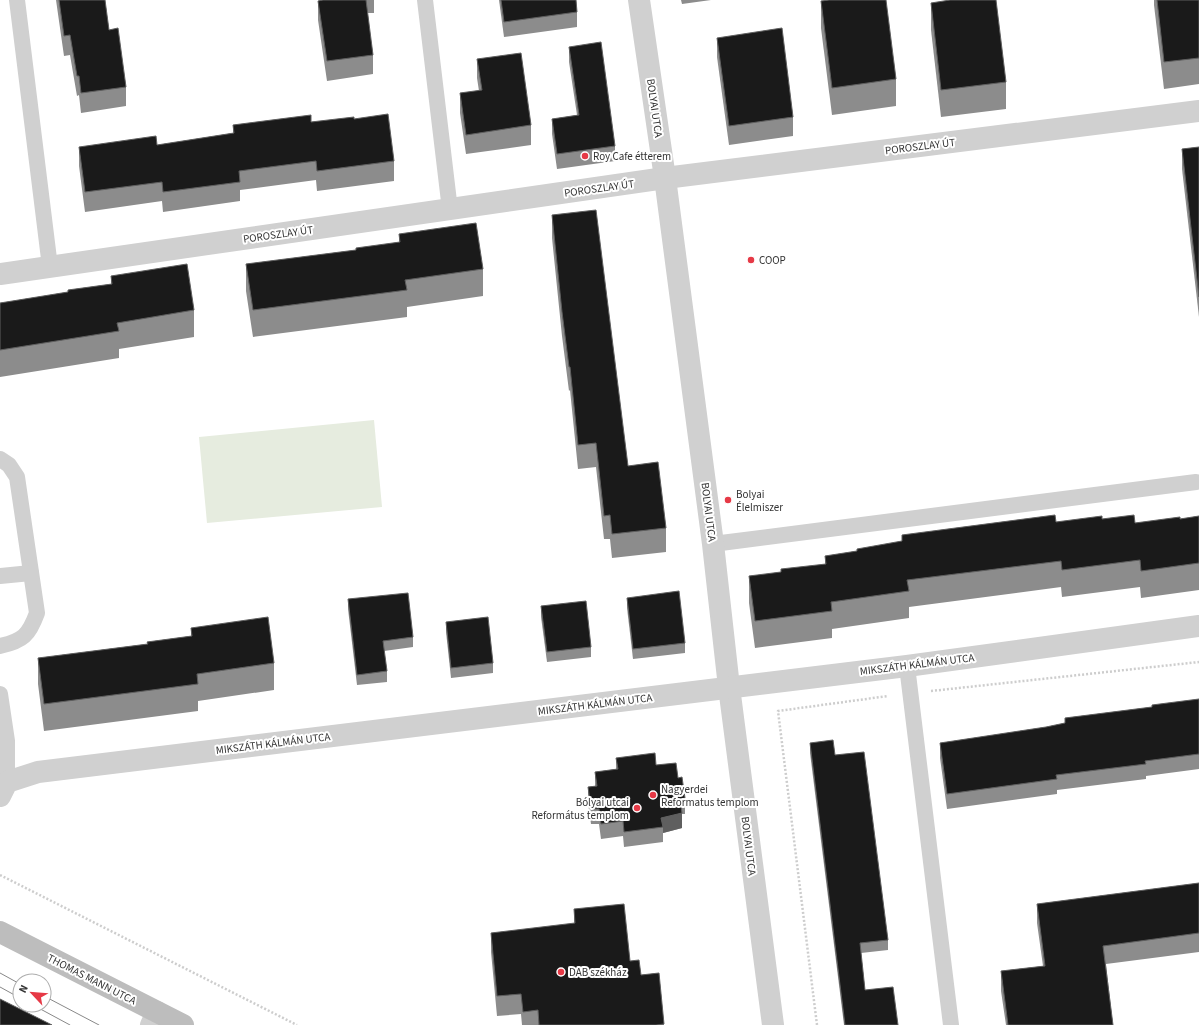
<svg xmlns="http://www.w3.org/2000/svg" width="1199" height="1025" font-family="'Source Sans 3',sans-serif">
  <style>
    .green { fill: #e6ecdf }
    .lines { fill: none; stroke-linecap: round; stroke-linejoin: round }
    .path { stroke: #cdcdcd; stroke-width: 2.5; stroke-dasharray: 2 2; stroke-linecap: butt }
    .lane { stroke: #d0d0d0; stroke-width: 16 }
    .street { stroke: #d0d0d0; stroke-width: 22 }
    .secondary { stroke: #bdbdbd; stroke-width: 22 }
    .tram { stroke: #888; stroke-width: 1 }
    .wall { fill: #8c8c8c }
    .shaded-wall { fill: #5f5f5f }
    .building { fill: #1a1a1a; stroke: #5f5f5f }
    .poi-dot { fill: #e63946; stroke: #fff; stroke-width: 1.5 }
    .labels { text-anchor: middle; stroke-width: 4; stroke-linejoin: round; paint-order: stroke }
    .street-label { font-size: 11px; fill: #333; stroke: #fff }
    .poi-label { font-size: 11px; fill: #333; stroke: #fff; text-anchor: start }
  </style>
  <rect width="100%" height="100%" fill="#fff"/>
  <path class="green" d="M374 420 382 507 207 523 199 437Z"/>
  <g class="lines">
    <g class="path">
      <path d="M931 691 1199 662"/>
      <path d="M0 875 297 1025"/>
      <path d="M817 1025 778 711 888 696"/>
    </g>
    <g class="lane">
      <path d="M17 0 50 267"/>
      <path d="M425 0 450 210"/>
      <path d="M0 459 9 465 17 477 37 613C29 635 23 641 0 646"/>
      <path d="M713 544 1196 482"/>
      <path d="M0 576 31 573"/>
      <path d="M907 666 951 1025"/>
      <path d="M0 694 7 741V782"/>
    </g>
    <g class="street">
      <path d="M639 0 665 178 713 544 729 687 773 1025"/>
      <path d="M0 274 665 178 1199 111"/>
      <path d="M0 796 7 782 38 772 907 666 1199 626"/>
      <path d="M151 1025 157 1012"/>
    </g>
    <path class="secondary" d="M0 932 183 1025"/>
    <g class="tram">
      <path d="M0 973 20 984"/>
      <path d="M0 987 20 998"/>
      <path d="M44 996 99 1025"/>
      <path d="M33 1005 70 1025"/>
    </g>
  </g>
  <g class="wall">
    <path d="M56 0H105L109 30 126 87V106L81 113 79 95 77 96 70 55 64 56Z"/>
    <path d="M323 0H374V13H367L373 55V74L327 81 318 20V1Z"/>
    <path d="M499 0H576L577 12V27L504 37Z"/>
    <path d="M681 0H711L682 4Z"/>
    <path d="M1154 0H1199V84L1164 89 1154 5Z"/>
    <path d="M821 1 896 79V106L832 115 821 28Z"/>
    <path d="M931 3 1006 82V109L941 117 931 30Z"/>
    <path d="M717 38 793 117V136L729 145 717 57Z"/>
    <path d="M569 47 615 146V161L557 169 552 134V119L577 115 569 62Z"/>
    <path d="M477 59 531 125V145L466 154 460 113V93L479 91 477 78Z"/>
    <path d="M354 119 394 161V181L317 191 316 180 240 190V201L163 212 162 201 85 212 79 166V147L157 145 233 133V125L311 122Z"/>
    <path d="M1199 147V317L1182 169V149Z"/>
    <path d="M552 215 628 466 666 528V552L612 558 610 539H604L596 467 578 469 570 390 569 391 562 336 552 238Z"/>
    <path d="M399 234 483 269V296L407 307V317L253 337 246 291V264L356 250 399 242Z"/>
    <path d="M111 276 194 310V337L119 349V358L0 377V303L68 292V290L111 284Z"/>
    <path d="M1199 516V590L1141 598 1140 587 1062 597 1061 587 909 607V618L832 629V638L755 648 749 603V576L781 572 825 564V556L857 551 902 541V535L1056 522 1102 519 1135 523 1180 519Z"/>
    <path d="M627 598 685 643V653L633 659 627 608Z"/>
    <path d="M348 599 413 637V647L384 651 387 671V682L357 685 348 609Z"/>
    <path d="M541 606 591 647V657L547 662 541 617Z"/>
    <path d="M446 622 493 663V673L451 678 446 632Z"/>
    <path d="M191 628 274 663V690L198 701V711L44 731 38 684V658L147 644V642L191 636Z"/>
    <path d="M1199 699V769L1146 776V779L1057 790V794L947 809 940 758V743L1046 727 1065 723V718L1152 707Z"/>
    <path d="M810 743 835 755 888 940V950L861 953 865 990 898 1025H844L810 753Z"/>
    <path d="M616 758 656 765 678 778 685 798V814H682V828L663 833V842L624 847 623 836 601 839 599 824H591L588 803V787L595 786V772L616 769Z"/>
    <path d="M1199 883V952L1106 964 1113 1025H1006L1001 991V971L1043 966 1037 923V904Z"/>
    <path d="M574 909 630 961 641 975 659 973 664 1025H522L521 1014 497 1016 491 952V933L574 924Z"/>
  </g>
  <path class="shaded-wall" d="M682 813V828L663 833V827L661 818Z"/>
  <g class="building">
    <path d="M59 0H105L109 30 118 28 126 87 81 93 79 76H77L70 35 64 36Z"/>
    <path d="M323 0H366L373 55 327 61 318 1Z"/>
    <path d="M501 0H576L577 12 504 22Z"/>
    <path d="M829 0H886L896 79 832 88 821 1Z"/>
    <path d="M950 0H996L1006 82 941 90 931 3Z"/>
    <path d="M1157 0H1199V58L1164 62Z"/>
    <path d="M782 28 793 117 729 126 717 38Z"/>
    <path d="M601 42 615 146 557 154 552 119 579 115 569 47Z"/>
    <path d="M521 53 531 125 466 135 460 93 482 90 477 59Z"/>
    <path d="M388 114 394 161 317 171 316 161 239 171 240 182 163 192 162 182 85 192 79 147 156 136 157 145 234 133 233 125 311 115V122L354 117V119Z"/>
    <path d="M1199 147V297L1182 149Z"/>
    <path d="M596 210 628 466 658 462 666 528 612 534 610 515 604 516 596 443 578 445 570 367H569L562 312 552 215Z"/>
    <path d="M476 223 483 269 405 280 407 290 253 310 246 264 356 250V248L400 242 399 234Z"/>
    <path d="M187 264 194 310 117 323 119 331 0 350V303L68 292V290L112 284 111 276Z"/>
    <path d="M1055 515 1056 522 1102 516V519L1134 515 1135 523 1180 517V519L1199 516V563L1141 571 1140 560 1062 570 1061 561 907 580 909 591 831 602 832 611 755 621 749 576 781 572V569L826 564 825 556 857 551V549L902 541V535Z"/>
    <path d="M679 591 685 643 633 649 627 598Z"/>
    <path d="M408 593 413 637 383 641 387 671 357 675 348 599Z"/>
    <path d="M586 601 591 647 547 652 541 606Z"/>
    <path d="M268 617 274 663 197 674 198 684 44 704 38 658 148 644 147 642 192 636 191 628Z"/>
    <path d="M488 617 493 663 451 668 446 622Z"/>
    <path d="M1199 699V754L1145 761 1146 764 1056 775 1057 779 947 794 940 743 1046 727 1065 723V718L1152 707V705Z"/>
    <path d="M833 740 835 755 864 752 888 940 860 943 865 990 893 987 898 1025H845L810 743Z"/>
    <path d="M655 753 656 765 676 763 678 778 682 777 685 798 680 799 682 813 661 818 663 827 624 832 623 821 601 824 599 809H591L588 787 597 786 595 772 618 769 616 758Z"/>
    <path d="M1199 883V933L1103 946 1113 1025H1008L1001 971 1045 966 1037 904Z"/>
    <path d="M624 904 630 961 639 960 641 975 659 973 664 1024 656 1025H539L538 1010 523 1012 521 994 497 996 491 933 575 923 574 909Z"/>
    <path d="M0 999 52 1025H0Z"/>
  </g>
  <g class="poi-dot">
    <circle cx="585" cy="156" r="4"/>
    <circle cx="751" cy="260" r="4"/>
    <circle cx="728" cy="500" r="4"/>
    <circle cx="653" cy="795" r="4"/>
    <circle cx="637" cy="808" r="4"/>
    <circle cx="561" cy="972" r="4"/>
  </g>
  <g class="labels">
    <g class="street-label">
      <text transform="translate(655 108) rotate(82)" y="4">BOLYAI UTCA</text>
      <text transform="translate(920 146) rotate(-7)" y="4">POROSZLAY ÚT</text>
      <text transform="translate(599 188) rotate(-8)" y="4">POROSZLAY ÚT</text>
      <text transform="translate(278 234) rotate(-8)" y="4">POROSZLAY ÚT</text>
      <text transform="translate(709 512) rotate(83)" y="4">BOLYAI UTCA</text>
      <text transform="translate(917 664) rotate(-7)" y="4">MIKSZÁTH KÁLMÁN UTCA</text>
      <text transform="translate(595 704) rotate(-7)" y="4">MIKSZÁTH KÁLMÁN UTCA</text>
      <text transform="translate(273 743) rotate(-7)" y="4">MIKSZÁTH KÁLMÁN UTCA</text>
      <text transform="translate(749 846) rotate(83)" y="4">BOLYAI UTCA</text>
      <text transform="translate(92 979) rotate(27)" y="4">THOMAS MANN UTCA</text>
    </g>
    <g class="poi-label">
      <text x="593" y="160">Roy Cafe étterem</text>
      <text x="759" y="264">COOP</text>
      <text x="736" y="498">Bolyai<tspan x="736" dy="13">Élelmiszer</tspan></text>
      <text x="661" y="793">Nagyerdei<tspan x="661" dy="13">Reformatus templom</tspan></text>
      <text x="629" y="806" text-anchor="end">Bólyai utcai<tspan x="629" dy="13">Református templom</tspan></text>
      <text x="569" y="976">DAB székház</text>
    </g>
  </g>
  <g transform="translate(32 993) rotate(296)"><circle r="19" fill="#ffffff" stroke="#adadad"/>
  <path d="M0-3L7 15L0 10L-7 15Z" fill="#e63946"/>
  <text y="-6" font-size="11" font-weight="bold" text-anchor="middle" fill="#333333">N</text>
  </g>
</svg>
